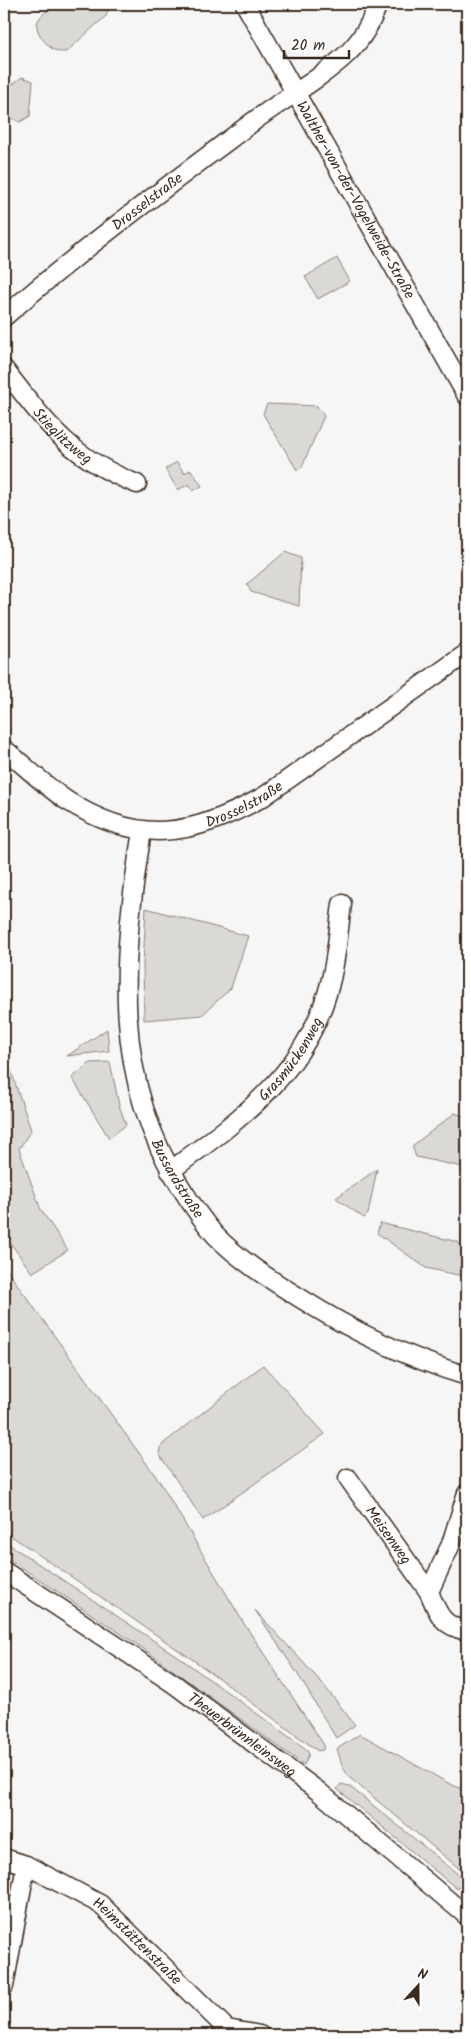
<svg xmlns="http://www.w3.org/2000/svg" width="471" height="2039" font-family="Kalam,sans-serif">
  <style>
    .green { fill: #dbd9d6; stroke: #8b827a }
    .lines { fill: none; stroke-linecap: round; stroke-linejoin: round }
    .street-casing { stroke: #3b2a1e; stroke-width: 21 }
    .street { stroke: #fff; stroke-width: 18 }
    .labels { text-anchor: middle; stroke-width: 4; stroke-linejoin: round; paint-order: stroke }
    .street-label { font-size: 15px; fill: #3b2a1e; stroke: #fff }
  </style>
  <rect width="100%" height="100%" fill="#f7f6f6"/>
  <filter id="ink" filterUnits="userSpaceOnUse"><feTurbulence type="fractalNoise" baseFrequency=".02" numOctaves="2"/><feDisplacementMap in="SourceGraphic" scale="10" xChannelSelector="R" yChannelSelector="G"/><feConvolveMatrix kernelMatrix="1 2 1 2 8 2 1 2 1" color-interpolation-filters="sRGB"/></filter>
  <g filter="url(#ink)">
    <g class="green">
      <path d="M55 4H106L108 10 106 16 66 52C61 52 58 52 54 50 48 47 35 32 37 24 38 16 50 9 55 4Z"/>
      <path d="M22 77 33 81 30 116 20 122 4 115V91Z"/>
      <path d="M337 258 350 281 318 299 305 277Z"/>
      <path d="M267 404 317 406 324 416 302 467 297 470 263 414Z"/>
      <path d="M177 462 184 473 191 470 202 486 193 491 189 484 178 490 165 469Z"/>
      <path d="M285 552 301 558 299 606 251 592 247 584Z"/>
      <path d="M146 908 248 936 231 988 202 1015 144 1020 143 965Z"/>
      <path d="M107 1029 109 1051 67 1056Z"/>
      <path d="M4 1050 31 1130 19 1149 41 1210 68 1250 32 1273 4 1234Z"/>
      <path d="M110 1062 119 1105 126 1125 109 1138 72 1078 89 1063Z"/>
      <path d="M455 1113 467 1117V1168L416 1157 412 1146Z"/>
      <path d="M377 1169 368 1214 364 1218 336 1198Z"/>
      <path d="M380 1223 458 1242 467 1254V1277L426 1268 377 1233Z"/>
      <path d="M4 1266 160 1482 243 1622 324 1745 323 1750 318 1751 199 1664 4 1531Z"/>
      <path d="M263 1365 325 1434 203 1520 159 1454 160 1448 164 1443Z"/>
      <path d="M4 1541 177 1656 306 1749 309 1754 304 1765 141 1647 4 1556Z"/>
      <path d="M255 1610 322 1683 355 1725 336 1738 297 1673Z"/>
      <path d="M360 1734 450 1784 467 1791V1875L350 1778 343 1768 337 1749Z"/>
      <path d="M341 1784 349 1786 464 1879 457 1889 337 1789Z"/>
    </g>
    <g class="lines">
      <g class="street-casing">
        <g id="street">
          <path id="s1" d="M245 4 467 396"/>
          <path id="s2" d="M4 317C84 247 169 185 254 121 285 98 321 79 349 52 362 39 372 21 378 4"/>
          <path id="s3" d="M4 369C47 424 69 457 137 484"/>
          <path id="s4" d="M4 749C24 765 44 785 66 800 138 846 191 837 263 797L467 653"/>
          <path id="s5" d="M142 831C122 956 110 1078 182 1189 192 1205 203 1221 215 1235 239 1260 271 1280 300 1298 352 1331 408 1358 467 1376"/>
          <path id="s6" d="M170 1171C236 1122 302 1077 327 994 336 965 338 934 342 904"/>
          <path id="s7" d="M348 1478 429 1592 451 1544 467 1493"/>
          <path id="s8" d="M4 1571 174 1684 318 1791 467 1916"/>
          <path d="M429 1592C438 1614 442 1626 467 1631"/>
          <path id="s9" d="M4 1858 26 1865 100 1904 227 2029 260 2035"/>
          <path d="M4 1986 26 1865"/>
        </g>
      </g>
      <use href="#street" class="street"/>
    </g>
  </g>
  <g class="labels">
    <g class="street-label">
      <text dy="5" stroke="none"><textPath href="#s1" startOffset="225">Walther-von-der-Vogelweide-Straße</textPath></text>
      <text dy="5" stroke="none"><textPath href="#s2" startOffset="184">Drosselstraße</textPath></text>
      <text dy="5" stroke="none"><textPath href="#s3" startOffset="89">Stieglitzweg</textPath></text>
      <text dy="5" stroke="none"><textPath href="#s4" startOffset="270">Drosselstraße</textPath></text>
      <text dy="5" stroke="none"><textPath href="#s6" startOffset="166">Grasmückenweg</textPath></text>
      <text dy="5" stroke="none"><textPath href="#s5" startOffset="358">Bussardstraße</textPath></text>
      <text dy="5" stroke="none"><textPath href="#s7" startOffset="70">Meisenweg</textPath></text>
      <text dy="5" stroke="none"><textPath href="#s8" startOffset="289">Theuerbrünnleinsweg</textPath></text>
      <text dy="5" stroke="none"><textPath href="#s9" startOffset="159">Heimstättenstraße</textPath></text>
    </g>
  </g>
  <rect width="471" height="2039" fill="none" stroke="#fff" stroke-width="20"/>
  <rect x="10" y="10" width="451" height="2019" fill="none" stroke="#3b2a1e" stroke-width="2" filter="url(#ink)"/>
  <g transform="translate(418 1986) rotate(21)" stroke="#ffffff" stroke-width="4" paint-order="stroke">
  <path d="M0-4L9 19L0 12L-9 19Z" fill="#3b2a1e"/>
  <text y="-8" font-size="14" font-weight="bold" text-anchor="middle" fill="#3b2a1e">N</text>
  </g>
  <path d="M284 50v8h65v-8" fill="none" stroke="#3b2a1e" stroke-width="2.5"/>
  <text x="291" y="50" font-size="15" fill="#3b2a1e" stroke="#ffffff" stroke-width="4" paint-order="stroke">20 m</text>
</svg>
